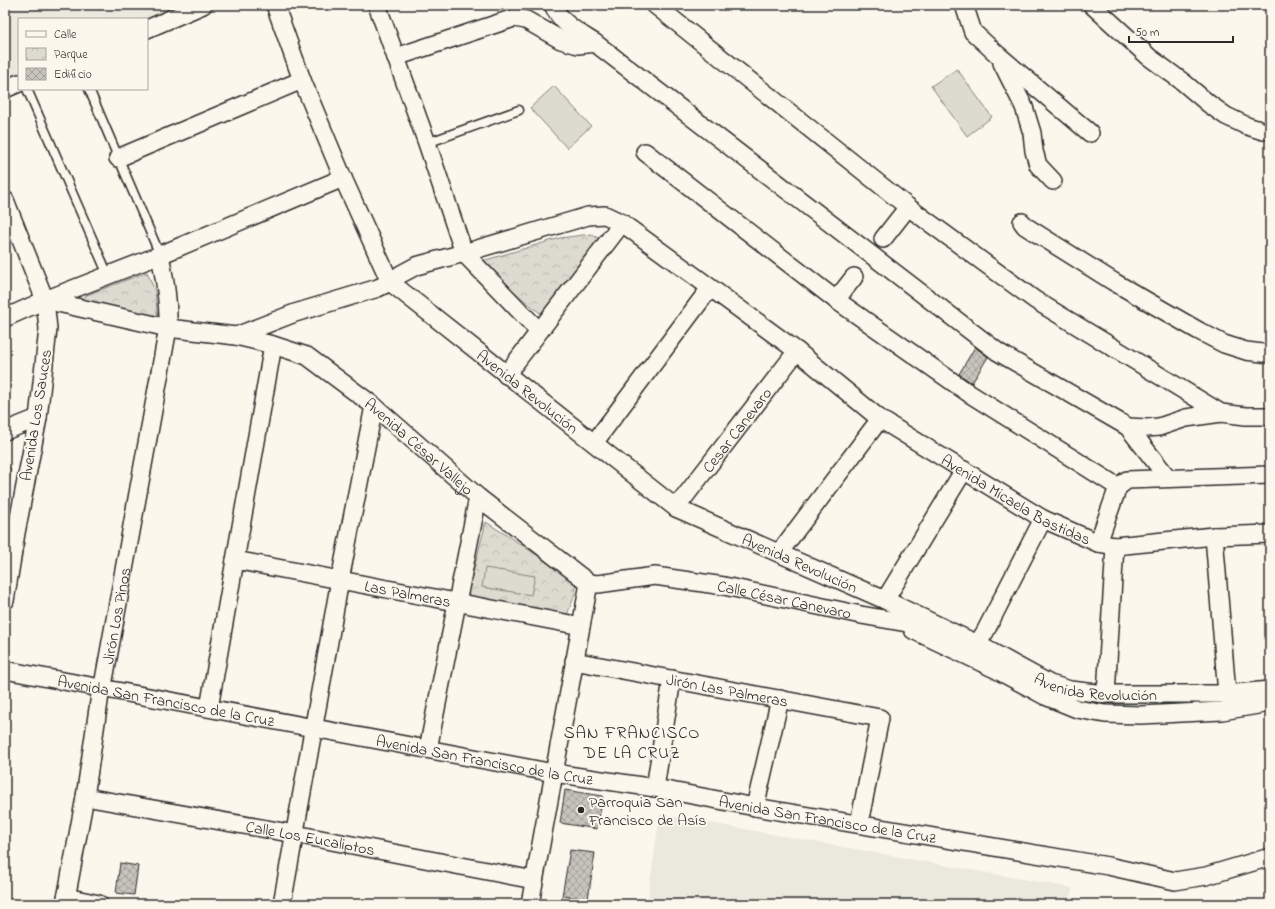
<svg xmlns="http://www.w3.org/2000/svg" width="1275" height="909" font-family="'Indie Flower',sans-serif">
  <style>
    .built { fill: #ebe8de }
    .park { fill: url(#park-crowns); stroke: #84827e }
    .pitch { fill: #dddad0; stroke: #84827e }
    .building { fill: url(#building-cross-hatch); stroke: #2b2b2b }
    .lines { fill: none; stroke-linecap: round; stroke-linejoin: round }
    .lane-casing { stroke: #2b2b2b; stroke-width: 11 }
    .street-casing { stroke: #2b2b2b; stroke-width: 20 }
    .lane { stroke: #fbf7ec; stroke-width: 8 }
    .street { stroke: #fbf7ec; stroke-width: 17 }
    .poi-dot { fill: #2b2b2b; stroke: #fbf7ec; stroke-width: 1.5 }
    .labels { text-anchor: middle; stroke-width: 4; stroke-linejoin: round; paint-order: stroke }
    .street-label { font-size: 16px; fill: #2b2b2b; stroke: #fbf7ec }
    .poi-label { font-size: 16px; fill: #2b2b2b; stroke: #fbf7ec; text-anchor: start }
    .neighbourhood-label { font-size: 17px; letter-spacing: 1px; fill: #2b2b2b; stroke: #fbf7ec }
  </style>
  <defs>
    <pattern id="park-crowns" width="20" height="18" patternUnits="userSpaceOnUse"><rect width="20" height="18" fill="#dddad0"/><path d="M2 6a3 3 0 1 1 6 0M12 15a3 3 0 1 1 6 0" fill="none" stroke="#bebbb3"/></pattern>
    <pattern id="building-cross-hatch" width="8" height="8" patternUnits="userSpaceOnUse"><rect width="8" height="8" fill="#c7c4bc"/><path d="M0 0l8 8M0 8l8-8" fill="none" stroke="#a29f99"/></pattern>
  </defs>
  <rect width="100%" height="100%" fill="#fbf7ec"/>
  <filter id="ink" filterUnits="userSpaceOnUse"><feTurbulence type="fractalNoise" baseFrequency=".025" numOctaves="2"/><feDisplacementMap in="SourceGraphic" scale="8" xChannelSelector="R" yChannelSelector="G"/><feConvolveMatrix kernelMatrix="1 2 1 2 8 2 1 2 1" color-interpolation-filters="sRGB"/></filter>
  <g filter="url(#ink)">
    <g class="built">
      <path d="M5 5H198L147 26V19H19V79L5 85Z"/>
      <path d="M660 814 1072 888 1070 904H647Z"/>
    </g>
    <g class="park">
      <path d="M591 234 601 240 543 315C533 308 525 301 516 293 503 283 491 273 479 262L560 238Z"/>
      <path d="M147 272 155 291 158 320 80 301 87 295Z"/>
      <path d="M486 522 573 578C580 589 571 603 567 615L467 596Z"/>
    </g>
    <g class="pitch">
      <path d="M957 69 992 117 967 136 931 86Z"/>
      <path d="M554 86 591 126 567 148 530 108Z"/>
      <path d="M5 468H11L7 500H5Z"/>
      <path d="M485 568 535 576 531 595 482 587Z"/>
    </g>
    <g class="building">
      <path d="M975 347 988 357 972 383 959 374Z"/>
      <path d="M565 790 603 796 597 829 560 823Z"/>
      <path d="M570 850 595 853 588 899 562 896Z"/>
      <path d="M120 863 138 866 134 895 116 893Z"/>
    </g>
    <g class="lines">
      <g class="lane-casing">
        <g id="lane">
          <path d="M27 89 108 275"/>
          <path d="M89 89 160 255"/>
          <path d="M427 143 519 110"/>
        </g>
      </g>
      <g class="street-casing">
        <g id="street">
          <path id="s1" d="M275 5 302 80 343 178 390 282 676 508 885 600 977 644 1050 684 1070 690 1106 694H1227L1270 690"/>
          <path d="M377 5 427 143 464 253 539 331"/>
          <path d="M553 5C561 24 578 32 595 43L998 352 1128 427 1168 478"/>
          <path d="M655 5 908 207 1035 300 1221 413 1246 416H1270"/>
          <path d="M964 5 973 32 998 55 1090 133"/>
          <path d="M1092 5 1149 57 1183 82 1209 104 1226 116 1247 126 1263 131"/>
          <path d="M147 29 203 5"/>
          <path d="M396 57 514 18 526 20 561 40 578 45 595 43"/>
          <path d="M1002 63 1024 107 1032 133 1034 151 1038 165 1053 181"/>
          <path d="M5 89 19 83"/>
          <path d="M645 152 836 300 970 394 1118 487"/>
          <path d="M118 158 302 80"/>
          <path d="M5 200 45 300 48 329 38 418 16 533 5 601"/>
          <path d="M1022 222 1025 226 1114 282 1199 331 1224 344 1246 351 1270 354"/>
          <path d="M883 239 908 207"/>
          <path id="s2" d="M45 300 168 328 236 336 295 313 378 288 390 282 401 274 416 266 464 253 588 216 605 215 622 223 797 351 880 419 1043 519 1098 543 1115 546 1214 536 1270 534"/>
          <path d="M836 300 854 277"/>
          <path d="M5 318 45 300 160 255 343 178"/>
          <path id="s3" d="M236 336 273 345 307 356 374 406 478 497 589 583"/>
          <path d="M506 375 622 223"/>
          <path d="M1128 427 1147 428 1159 427 1186 418 1221 413"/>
          <path d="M5 431 38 418"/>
          <path d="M594 443 704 296 711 289"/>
          <path id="s4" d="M676 508 797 351"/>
          <path d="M1214 536 1227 694"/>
          <path d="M1098 543 1118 487 1127 480 1270 475"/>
          <path d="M779 553 880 419"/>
          <path id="s5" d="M235 560 581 626"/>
          <path id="s6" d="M589 583 598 584 655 576 724 586 861 615 907 623 928 631"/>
          <path d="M885 600 964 470"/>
          <path d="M913 630 995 669 1045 696 1077 709 1105 714 1141 715 1222 711 1270 703"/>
          <path d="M966 642 977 644 985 632 1043 519"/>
          <path id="s7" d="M574 661 880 718 859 824"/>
          <path id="s8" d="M5 670 554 773 655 788 755 807 1108 866 1175 881 1206 876 1270 857"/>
          <path d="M1106 694 1115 546"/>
          <path d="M209 708 273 345"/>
          <path d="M428 749 478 497"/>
          <path d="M655 788 672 679"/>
          <path id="s9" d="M85 797 295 834 534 880"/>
          <path d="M755 807 780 699"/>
          <path d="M66 897 99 904"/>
          <path id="s10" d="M65 904 85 797 101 688 104 680 168 328C169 303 165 280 160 255"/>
          <path d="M282 904 340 580 374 406"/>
          <path d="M530 904 589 583"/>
        </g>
      </g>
      <use href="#lane" class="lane"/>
      <use href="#street" class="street"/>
    </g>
  </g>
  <circle class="poi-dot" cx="581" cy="810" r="4"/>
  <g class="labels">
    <g class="street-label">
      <text dy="6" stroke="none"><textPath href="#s1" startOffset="476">Avenida Revolución</textPath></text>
      <text transform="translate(35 415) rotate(-81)" y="6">Avenida Los Sauces</text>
      <text dy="6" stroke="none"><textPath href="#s4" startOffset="99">Cesar Canevaro</textPath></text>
      <text dy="6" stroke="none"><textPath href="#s3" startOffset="218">Avenida César Vallejo</textPath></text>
      <text dy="6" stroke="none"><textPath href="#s2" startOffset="1086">Avenida Micaela Bastidas</textPath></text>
      <text dy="6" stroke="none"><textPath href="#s1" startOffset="800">Avenida Revolución</textPath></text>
      <text dy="6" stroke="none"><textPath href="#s5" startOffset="176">Las Palmeras</textPath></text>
      <text dy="6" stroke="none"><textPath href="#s6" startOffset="198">Calle César Canevaro</textPath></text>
      <text dy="6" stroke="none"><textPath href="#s10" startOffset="293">Jirón Los Pinos</textPath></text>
      <text dy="6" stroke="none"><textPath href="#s1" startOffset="1124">Avenida Revolución</textPath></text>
      <text dy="6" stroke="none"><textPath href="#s7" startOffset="156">Jirón Las Palmeras</textPath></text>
      <text dy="6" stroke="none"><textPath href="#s8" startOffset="164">Avenida San Francisco de la Cruz</textPath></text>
      <text dy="6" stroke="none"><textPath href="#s8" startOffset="488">Avenida San Francisco de la Cruz</textPath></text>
      <text dy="6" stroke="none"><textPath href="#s8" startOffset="836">Avenida San Francisco de la Cruz</textPath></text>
      <text dy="6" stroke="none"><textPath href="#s9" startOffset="229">Calle Los Eucaliptos</textPath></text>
    </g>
    <g class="poi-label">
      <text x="589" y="807">Parroquia San<tspan x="589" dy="18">Francisco de Asís</tspan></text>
    </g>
    <g class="neighbourhood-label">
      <text x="632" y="738">SAN FRANCISCO<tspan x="632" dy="20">DE LA CRUZ</tspan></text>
    </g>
  </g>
  <rect width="1275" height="909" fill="none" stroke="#fbf7ec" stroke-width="20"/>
  <rect x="10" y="10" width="1255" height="889" fill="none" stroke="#2b2b2b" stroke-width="1.5" filter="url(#ink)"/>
  <rect x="18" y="18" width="130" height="72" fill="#fbf7ec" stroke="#a8a59f"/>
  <rect x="26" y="31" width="20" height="6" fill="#fbf7ec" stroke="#a8a59f"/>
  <text x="54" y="38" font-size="12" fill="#2b2b2b">Calle</text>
  <rect x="26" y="48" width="20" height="12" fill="url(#park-crowns)" stroke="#a8a59f"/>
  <text x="54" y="58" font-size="12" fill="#2b2b2b">Parque</text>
  <rect x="26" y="68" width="20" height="12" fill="url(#building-cross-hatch)" stroke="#a8a59f"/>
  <text x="54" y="78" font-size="12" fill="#2b2b2b">Edificio</text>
  <path d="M1129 36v6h104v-6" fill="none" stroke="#2b2b2b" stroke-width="2"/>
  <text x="1135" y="36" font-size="12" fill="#2b2b2b" stroke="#fbf7ec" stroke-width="3" paint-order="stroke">50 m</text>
</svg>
